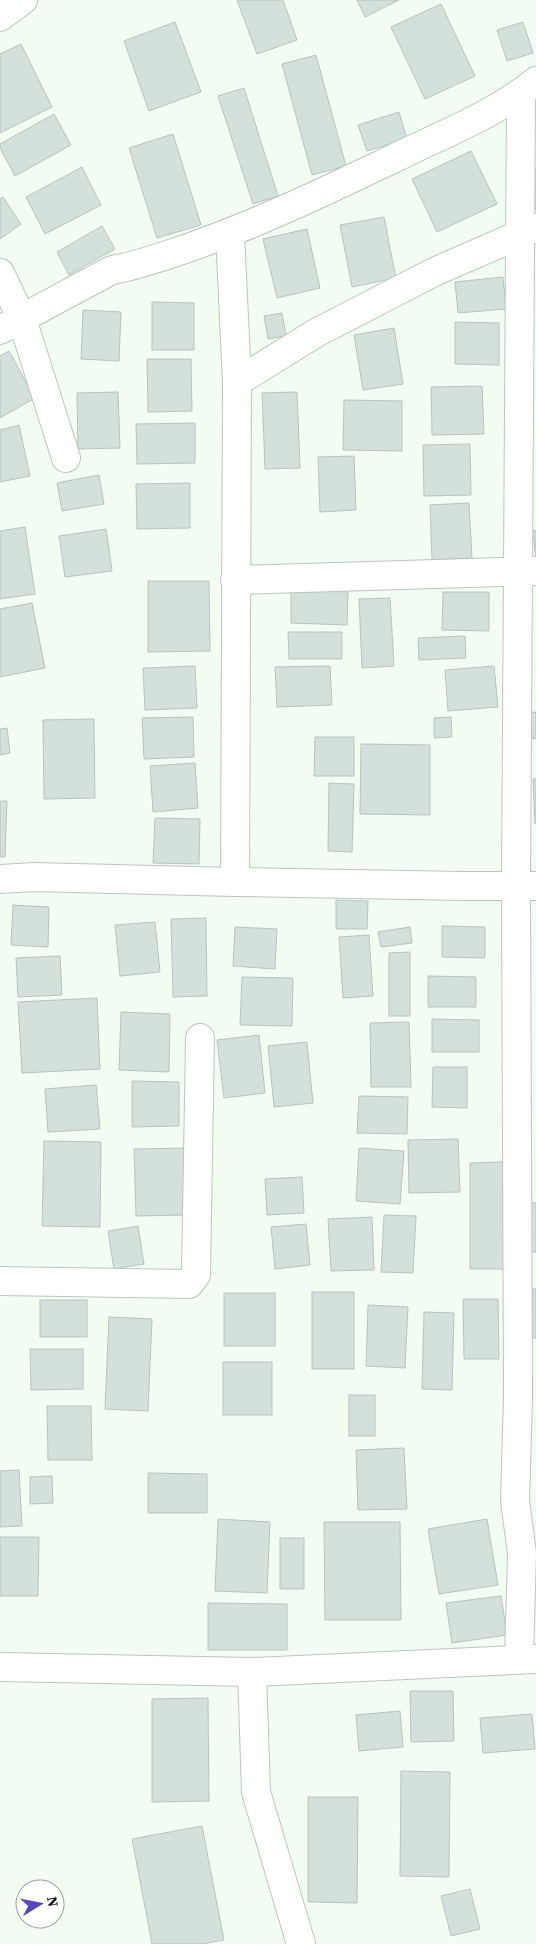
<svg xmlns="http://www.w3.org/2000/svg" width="536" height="1944" font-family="'Source Serif 4',serif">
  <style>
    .building { fill: #d3e0db; stroke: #b7c4bf }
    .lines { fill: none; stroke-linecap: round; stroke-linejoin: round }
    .street-casing { stroke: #bcc4bc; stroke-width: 30 }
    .secondary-casing { stroke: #bcc4bc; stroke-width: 30 }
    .street { stroke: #fff; stroke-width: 28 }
    .secondary { stroke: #fff; stroke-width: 28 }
  </style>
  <rect width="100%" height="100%" fill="#f3fcf3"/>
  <g class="building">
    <path d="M237 0H283L297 40 257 54Z"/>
    <path d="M357 0H399L365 17Z"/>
    <path d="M441 4 475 76 425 99 391 27Z"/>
    <path d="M175 22 201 92 149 111 124 41Z"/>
    <path d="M523 22 533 53 507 61 497 30Z"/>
    <path d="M21 44 52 107 0 133V54Z"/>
    <path d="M316 55 346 166 312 175 282 64Z"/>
    <path d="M244 88 278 196 253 204 218 96Z"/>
    <path d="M399 112 407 139 367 151 358 125Z"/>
    <path d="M54 114 71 145 15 176 0 148V144Z"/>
    <path d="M173 134 201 225 157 238 129 148Z"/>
    <path d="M471 151 497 204 437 232 412 179Z"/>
    <path d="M82 167 101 205 45 234 26 197Z"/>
    <path d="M536 170V210L528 211 524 171Z"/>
    <path d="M3 197 21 224 0 239V199Z"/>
    <path d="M384 217 396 278 352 287 340 225Z"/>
    <path d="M102 226 115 249 69 275 57 252Z"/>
    <path d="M307 229 320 288 277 298 263 239Z"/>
    <path d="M503 277 506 309 458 313 455 282Z"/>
    <path d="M152 302 194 303V350H152Z"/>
    <path d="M83 310 121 312 119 361 81 359Z"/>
    <path d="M282 313 286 336 268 339 264 316Z"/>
    <path d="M455 322 499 323V365L455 364Z"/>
    <path d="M394 328 403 384 363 390 354 335Z"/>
    <path d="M9 351 35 398 0 418V356Z"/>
    <path d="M147 359H191L192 411 148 412Z"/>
    <path d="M482 386 484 434 432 435 431 387Z"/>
    <path d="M118 392 120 448 78 449 77 393Z"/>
    <path d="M297 392 300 468 265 469 262 393Z"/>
    <path d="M344 400 402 401V451L343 450Z"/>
    <path d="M195 423V463L137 464 136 424Z"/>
    <path d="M19 425 30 476 0 482V430Z"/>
    <path d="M470 444 471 495 424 496 423 445Z"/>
    <path d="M354 456 356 510 320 512 318 457Z"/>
    <path d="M99 475 104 504 62 511 57 483Z"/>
    <path d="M190 483V528L137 529 136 484Z"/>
    <path d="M469 503 472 558 432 560 430 505Z"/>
    <path d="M25 527 35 594 0 599V531Z"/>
    <path d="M106 529 112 571 65 577 59 536Z"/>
    <path d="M536 530V561L533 531Z"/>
    <path d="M148 581H209L210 651 148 652Z"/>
    <path d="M291 590 348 592 347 625 291 623Z"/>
    <path d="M443 592H489V631L442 630Z"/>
    <path d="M390 598 394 666 362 668 359 599Z"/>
    <path d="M32 603 45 668 0 677V609Z"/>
    <path d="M288 632H342V659H289Z"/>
    <path d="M465 636 466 658 419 660 418 638Z"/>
    <path d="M195 666 197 708 145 710 143 668Z"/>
    <path d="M330 666 332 705 277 707 275 667Z"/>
    <path d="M494 666 498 707 448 711 445 670Z"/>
    <path d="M536 712V738L533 739 527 713Z"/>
    <path d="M193 717 194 757 144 759 142 718Z"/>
    <path d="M451 717 452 737 434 738V718Z"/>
    <path d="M94 719 95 798 44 799 43 720Z"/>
    <path d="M7 728 10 753 0 755V729Z"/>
    <path d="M315 737H354V776H314Z"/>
    <path d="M361 744 430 745V815L360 814Z"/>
    <path d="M195 763 198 808 153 812 150 766Z"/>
    <path d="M533 779H536V824H535Z"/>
    <path d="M329 783 354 784 352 852 328 851Z"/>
    <path d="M0 801H7L5 857H0Z"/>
    <path d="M155 818 200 819 199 864 153 863Z"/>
    <path d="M336 900 368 901 367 929H336Z"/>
    <path d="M13 905 49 907 48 947 11 945Z"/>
    <path d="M206 918 207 996 173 997 171 919Z"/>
    <path d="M155 922 160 972 120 976 115 925Z"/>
    <path d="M442 926 485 927V958L442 957Z"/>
    <path d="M235 927 277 929 275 969 233 966Z"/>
    <path d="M410 927 412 943 381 947 378 932Z"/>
    <path d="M369 935 373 996 343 998 339 937Z"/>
    <path d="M410 952V1016H389V953Z"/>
    <path d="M60 956 62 995 18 997 16 958Z"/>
    <path d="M428 976 476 977V1007H428Z"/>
    <path d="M242 977 293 978 292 1026 240 1025Z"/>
    <path d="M97 998 100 1069 22 1073 18 1002Z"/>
    <path d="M121 1012 170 1014 169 1072 119 1070Z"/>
    <path d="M432 1019 479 1020V1052H432Z"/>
    <path d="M409 1022 411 1087H371L370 1023Z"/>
    <path d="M259 1035 265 1093 224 1098 217 1040Z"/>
    <path d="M307 1042 313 1103 274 1107 268 1046Z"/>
    <path d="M433 1067H467V1108L432 1107Z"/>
    <path d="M132 1081 179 1082V1126L132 1127Z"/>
    <path d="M96 1085 100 1129 48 1132 45 1089Z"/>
    <path d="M359 1096 408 1097 407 1134 357 1133Z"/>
    <path d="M458 1139 460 1192 409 1193 408 1140Z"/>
    <path d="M44 1141 101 1142 100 1227 42 1226Z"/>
    <path d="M185 1148 186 1215 136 1216 134 1149Z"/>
    <path d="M359 1148 404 1151 400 1204 356 1201Z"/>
    <path d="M504 1162V1269H470V1163Z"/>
    <path d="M302 1177 304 1213 267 1215 265 1179Z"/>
    <path d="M527 1203H536V1252H526Z"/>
    <path d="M384 1215 416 1216 413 1273 381 1272Z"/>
    <path d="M372 1217 374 1270 331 1271 328 1219Z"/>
    <path d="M306 1224 310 1265 275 1269 271 1227Z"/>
    <path d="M138 1226 144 1264 114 1269 108 1231Z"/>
    <path d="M533 1289H536V1338H530Z"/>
    <rect x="312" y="1292" width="42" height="77"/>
    <rect x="224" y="1293" width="51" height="53"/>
    <path d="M463 1299H498L499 1359H464Z"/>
    <rect x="40" y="1300" width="47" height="37"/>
    <path d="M368 1305 408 1307 405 1368 366 1366Z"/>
    <path d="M424 1312 454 1313 452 1390 422 1389Z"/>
    <path d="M109 1317 152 1319 148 1411 105 1409Z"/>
    <path d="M30 1349H83V1389L31 1390Z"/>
    <rect x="223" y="1362" width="49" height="53"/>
    <rect x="349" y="1395" width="26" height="41"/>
    <path d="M47 1406H91L92 1460H48Z"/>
    <path d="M404 1448 407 1509 358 1510 356 1450Z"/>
    <path d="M19 1470 22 1526 0 1527V1471Z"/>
    <path d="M148 1473 207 1474V1513H148Z"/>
    <path d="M52 1476 53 1503 30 1504V1477Z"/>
    <path d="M218 1519 270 1522 267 1593 215 1591Z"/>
    <path d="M487 1519 498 1585 439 1594 428 1529Z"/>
    <path d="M324 1522H400L401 1620H325Z"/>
    <path d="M0 1537H39L38 1596H0Z"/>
    <rect x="280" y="1538" width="24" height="51"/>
    <path d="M501 1596 507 1635 452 1643 446 1603Z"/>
    <path d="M208 1603 287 1604V1650H208Z"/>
    <path d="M410 1691H453L454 1741 411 1742Z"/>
    <path d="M208 1698 209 1801 152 1802V1699Z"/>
    <path d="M400 1711 403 1747 359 1751 356 1715Z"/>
    <path d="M532 1714 535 1749 483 1753 480 1718Z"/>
    <path d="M401 1771 450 1772 449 1877 400 1876Z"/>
    <path d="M308 1797H358L357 1903 308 1902Z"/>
    <path d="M202 1826 224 1940 202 1944H152L132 1839Z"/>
    <path d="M470 1889 480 1929 451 1936 441 1896Z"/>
  </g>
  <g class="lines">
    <g class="street-casing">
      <g id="street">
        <path d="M0 17 23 0"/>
        <path d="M0 273 22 319 66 458"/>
        <path d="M0 330 112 270C137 266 161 257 185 249 260 223 332 188 403 154 448 132 497 113 536 81"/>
        <path d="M237 382 316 333 434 272 535 228"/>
        <path d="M235 580 535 571"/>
        <path d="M0 879 34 877 235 882 237 382 230 233"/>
        <path d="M235 882 464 886H536"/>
        <path d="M0 1281 189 1284 196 1275 200 1038"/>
        <path d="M519 1659 522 1553 515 1501 518 1399 516 886 521 94"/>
        <path d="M252 1672 256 1792 301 1944"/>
      </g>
    </g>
    <g class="secondary-casing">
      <path id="secondary" d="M0 1667 252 1672 536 1659"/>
    </g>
    <use href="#street" class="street"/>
    <use href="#secondary" class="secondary"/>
  </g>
  <g transform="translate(40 1904) rotate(80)"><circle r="24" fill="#ffffff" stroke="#9fa09f"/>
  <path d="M0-4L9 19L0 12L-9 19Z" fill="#5848c0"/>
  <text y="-8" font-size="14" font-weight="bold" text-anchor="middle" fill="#0e110e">N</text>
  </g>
</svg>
